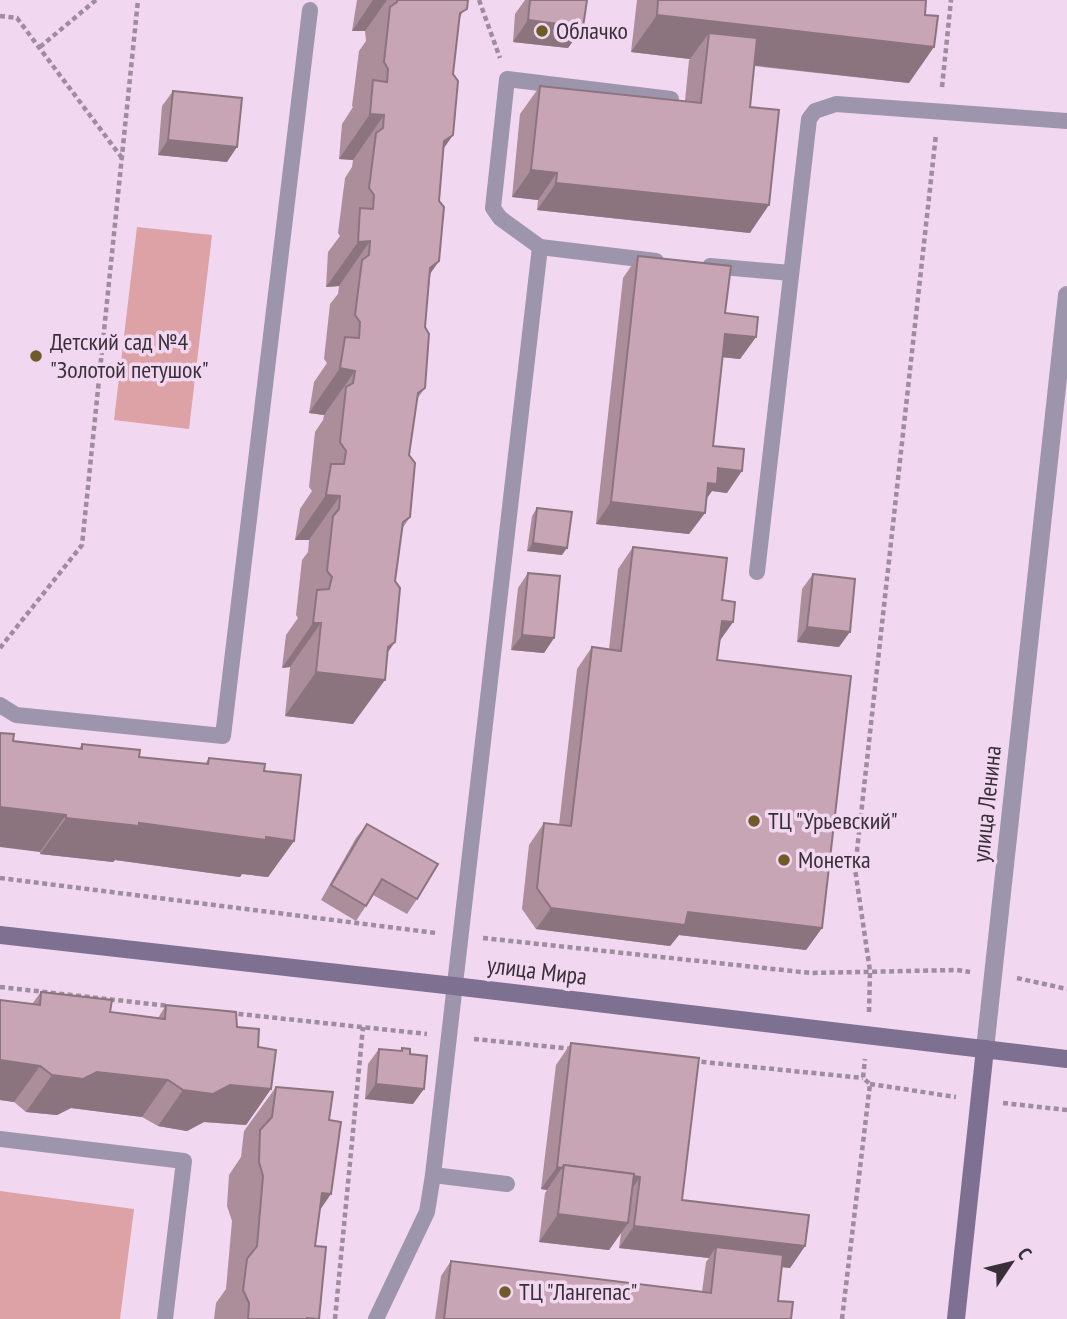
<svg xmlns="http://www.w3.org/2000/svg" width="1067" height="1319" font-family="'PT Sans Narrow',sans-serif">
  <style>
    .green { fill: #dca2a6 }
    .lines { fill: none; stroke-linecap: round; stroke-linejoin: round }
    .path { stroke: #9f8c9e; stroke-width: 4.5; stroke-dasharray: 5 3.5; stroke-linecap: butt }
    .lane { stroke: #9d95ac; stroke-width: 16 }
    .street { stroke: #9d95ac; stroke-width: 18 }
    .secondary { stroke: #7d7091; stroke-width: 18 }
    .wall { fill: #ac8e9b }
    .shaded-wall { fill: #8c747e }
    .building { fill: #c8a5b4; stroke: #8c747e; stroke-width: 2 }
    .poi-dot { fill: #6f5b2a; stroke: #f1d7f0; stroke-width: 2.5 }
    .labels { text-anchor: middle; stroke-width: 7; stroke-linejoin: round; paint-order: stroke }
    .poi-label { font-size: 24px; fill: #392f39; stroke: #f1d7f0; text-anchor: start }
    .street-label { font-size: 24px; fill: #392f39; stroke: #f1d7f0 }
  </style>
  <rect width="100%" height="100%" fill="#f1d7f0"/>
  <g class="green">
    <path d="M137 227 212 235 189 429 114 420Z"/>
    <path d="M0 1191 134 1209 120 1319H0Z"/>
  </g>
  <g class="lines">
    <g class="path">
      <path d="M479 0 500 58"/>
      <path d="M0 16 17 18 122 158"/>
      <path d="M40 47 96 0"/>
      <path d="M942 87 951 0"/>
      <path d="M0 648 82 545 138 0"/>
      <path d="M0 878 436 933"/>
      <path d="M483 938 811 973 957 970 970 972"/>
      <path d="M1017 978 1067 989"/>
      <path d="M0 987 169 1006"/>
      <path d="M869 1012 870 971 855 869 936 134"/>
      <path d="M230 1013 427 1034"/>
      <path d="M474 1039 573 1049"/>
      <path d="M693 1061 863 1078"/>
      <path d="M870 1084 956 1097"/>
      <path d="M1003 1103 1067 1110"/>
      <path d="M335 1319 363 1027"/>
      <path d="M842 1319 870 1084 863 1078 865 1059"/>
    </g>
    <g class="lane">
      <path d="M540 247 500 218 493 208 507 79 671 99"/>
      <path d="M710 266 791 273"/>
      <path d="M757 572 809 119 815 111 836 104 1067 121"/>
      <path d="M0 705 16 715 223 736 310 10"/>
      <path d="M0 1139 184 1161 165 1319"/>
      <path d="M433 1175 507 1184"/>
      <path d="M376 1319 427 1212 433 1175 540 247 656 261"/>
    </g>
    <path class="street" d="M985 1049 1067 295"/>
    <g class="secondary">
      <path d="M0 935 454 986 1067 1059"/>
      <path d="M956 1319 985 1049"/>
    </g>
  </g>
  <g class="wall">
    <path d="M357 0H468L459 20 453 74V135L443 149 425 327V388L417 399 409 455 410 517 402 529 395 581 387 653 353 724 285 716 290 667 282 668 286 635 298 618 296 615 302 560 308 552 309 540H295L300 509 312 491 309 487 315 432 323 420 324 415 309 413 314 382 327 363 324 359 330 304 338 294 339 286 326 287 328 252 340 236 338 233 345 178 352 167 353 160 339 159 342 124 353 107 352 106 359 51 366 41 365 31H352Z"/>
    <path d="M525 0H587L583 27 568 48 513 42 515 14Z"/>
    <path d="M637 0H926L909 83 754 66 750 107V233L537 210 538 200 512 197 520 114 540 86 685 101 689 60 690 59 631 52Z"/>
    <path d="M173 91 227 162 158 155 162 106Z"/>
    <path d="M638 256 725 313 756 337 740 359 723 357 713 446 727 493 712 491 706 499 705 513 689 534 596 524 623 278Z"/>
    <path d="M537 508 562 555 527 551 532 516Z"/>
    <path d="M633 547 722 600 733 622 719 642 717 660 822 928 806 950 679 935 670 946 536 929 522 909 529 845 544 823 559 825 577 669 592 647 609 649 618 569Z"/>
    <path d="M528 573 554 638 544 653 511 650 518 588Z"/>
    <path d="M813 574 839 647 797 642 802 589Z"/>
    <path d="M13 741 79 749 82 744 139 757 205 764 209 758 264 771 294 841 268 877 242 874 240 877 115 860 113 862 40 854V852Z"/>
    <path d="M367 824 417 899 407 914 373 895 356 921 321 900 356 838Z"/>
    <path d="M41 992 110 1012 158 1018 166 1005 237 1027 258 1047 271 1089 246 1125 204 1122 187 1131 158 1126 142 1117 71 1108 57 1115 26 1112 14 1102 0 1100V1000L32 1004Z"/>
    <path d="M571 1043 682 1200 805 1246 790 1268 782 1267 778 1301 791 1319H435L441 1276 451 1261 702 1292 706 1262 709 1258 619 1248 621 1233 609 1250 539 1242 545 1193 547 1190 541 1189 556 1065Z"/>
    <path d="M402 1048 410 1054 413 1104 365 1099 368 1064 379 1049 400 1051Z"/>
    <path d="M276 1087 329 1120 320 1210 315 1246 319 1319H214L216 1303 226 1289 232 1221 227 1206 229 1175 241 1157 244 1131Z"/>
  </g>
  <g class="shaded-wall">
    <path d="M373 0H387L365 31H352Z"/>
    <path d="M657 15 934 47 909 83 706 60 709 33 690 59 631 52Z"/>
    <path d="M528 20 583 27 568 48 513 42Z"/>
    <path d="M370 114 384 115 353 160 339 159Z"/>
    <path d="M453 135 422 179 444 141Z"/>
    <path d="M168 140 237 147 227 162 158 155Z"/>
    <path d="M531 170 557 173 538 200 512 197Z"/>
    <path d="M556 183 769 205 750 233 537 210Z"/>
    <path d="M370 241 339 286 326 287 358 242Z"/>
    <path d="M439 261 408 306 430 268Z"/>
    <path d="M725 334 756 337 740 359 710 356Z"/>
    <path d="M340 368 355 371 324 415 309 413Z"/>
    <path d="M718 468 742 471 727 493 712 491 702 505H693Z"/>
    <path d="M326 495 340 496 309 540H295Z"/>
    <path d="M611 502 705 513 689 534 596 524Z"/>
    <path d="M533 543 567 548 562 555 527 551Z"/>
    <path d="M722 621 733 622 718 643Z"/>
    <path d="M313 623H321L290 667 282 668Z"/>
    <path d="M807 627 850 632 839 647 797 642Z"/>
    <path d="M522 635 554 638 544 653 511 650Z"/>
    <path d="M395 642 370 678 385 680 353 724 285 716 316 672 388 647Z"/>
    <path d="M0 807 66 815 40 852 0 847Z"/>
    <path d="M66 818 139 823 294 841 268 877 242 874 240 877 115 860 113 862 40 854Z"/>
    <path d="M551 908 688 912 822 928 806 950 679 935 670 946 536 929Z"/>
    <path d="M0 1060 40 1066 14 1102 0 1100Z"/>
    <path d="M97 1072 168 1080 142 1117 71 1108 57 1115 26 1112 52 1075Z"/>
    <path d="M376 1084 424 1089 413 1104 365 1099Z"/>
    <path d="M230 1085 271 1089 246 1125 204 1122 187 1131 158 1126 183 1090Z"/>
    <path d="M557 1167 562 1168 547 1190 541 1189Z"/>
    <path d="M564 1168 640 1177 625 1199Z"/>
    <path d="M322 1193 331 1194 300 1239Z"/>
    <path d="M558 1214 628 1223 609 1250 539 1242Z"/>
    <path d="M634 1226 805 1246 790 1268 715 1259 716 1247 709 1258 619 1248Z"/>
  </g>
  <g class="building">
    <path d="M397 0H468L467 9 460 13 453 74 458 81 453 135 444 141 439 201 444 207 439 261 430 268 425 327 429 334 425 388 418 393 409 455 415 463 410 517 403 522 395 581 400 588 395 642 388 647 385 680 316 672 321 623H313L317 590 329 589 332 577 327 571 333 516 339 509 340 496 326 495 331 464H344L346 451 340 442 346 387 353 383 355 371 340 368 345 337 359 338 360 322 355 315 362 260 369 255 370 241 358 242 360 208 373 209 374 195 369 188 376 133 383 128 384 115 370 114 373 80 387 82 388 69 384 62 390 7 397 2Z"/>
    <path d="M530 0H587L583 27 528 20Z"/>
    <path d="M658 0H926L925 15 938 16 934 47 657 15Z"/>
    <path d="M709 33 757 38 750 107 779 110 769 205 556 183 557 173 531 170 540 86 701 103Z"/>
    <path d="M173 91 242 98 237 147 168 140Z"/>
    <path d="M638 256 731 266 725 313 758 317 756 337 725 334 713 446 744 449 742 471 718 468 717 484 708 483 705 513 611 502Z"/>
    <path d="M537 508 572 512 567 548 533 543Z"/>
    <path d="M633 547 727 558 722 600 735 602 733 622 722 621 717 660 851 676 822 928 688 912 685 925 551 908 537 888 544 823 571 826 592 647 621 651Z"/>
    <path d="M528 573 560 576 554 638 522 635Z"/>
    <path d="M813 574 855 579 850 632 807 627Z"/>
    <path d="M0 733 14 734 13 741 82 749V744L140 750 139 757 208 764 209 758 265 764 264 771 301 775 294 841 266 837V840L139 823V826L66 818V815L0 807Z"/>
    <path d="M367 824 438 864 417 899 382 879 366 906 331 885Z"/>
    <path d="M41 992 112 1000 110 1012 165 1019 166 1005 236 1012 237 1027 259 1029 258 1047 276 1050 271 1089 230 1085 213 1094 183 1090 168 1080 97 1072 83 1079 52 1075 40 1066 0 1060V1000L40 1005Z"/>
    <path d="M571 1043 699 1058 682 1200 809 1215 805 1246 634 1226 640 1177 634 1176V1174L564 1165 562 1168 557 1167Z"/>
    <path d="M402 1048 410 1049V1054L427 1056 424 1089 376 1084 379 1049 402 1051Z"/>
    <path d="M276 1087 333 1092 329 1120 341 1122 331 1194 322 1193 315 1246 326 1247 319 1319 307 1318V1319H248L249 1303 243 1290 247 1259 257 1246 263 1176 259 1162 260 1130 272 1117Z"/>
    <path d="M564 1165 634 1174 628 1223 558 1214Z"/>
    <path d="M716 1247 783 1255 778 1301 793 1302 791 1319H444L451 1261 711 1293Z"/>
  </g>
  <g class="poi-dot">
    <circle cx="542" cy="31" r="7"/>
    <circle cx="36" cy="356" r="7"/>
    <circle cx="754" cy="821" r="7"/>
    <circle cx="784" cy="860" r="7"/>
    <circle cx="505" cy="1292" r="7"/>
  </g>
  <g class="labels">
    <g class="poi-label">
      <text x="556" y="39">Облачко</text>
      <text x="50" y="350">Детский сад №4<tspan x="50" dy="28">"Золотой петушок"</tspan></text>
      <text x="768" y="829">ТЦ "Урьевский"</text>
      <text x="798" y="868">Монетка</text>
      <text x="519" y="1300">ТЦ "Лангепас"</text>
    </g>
    <g class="street-label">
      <text transform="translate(987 804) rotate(-84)" y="8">улица Ленина</text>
      <text transform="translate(537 971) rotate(7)" y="8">улица Мира</text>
    </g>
  </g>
  <g transform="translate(1011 1263) rotate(55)" stroke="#f1d7f0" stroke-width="5" paint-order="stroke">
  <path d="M0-5L12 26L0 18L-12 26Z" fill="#392f39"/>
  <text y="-10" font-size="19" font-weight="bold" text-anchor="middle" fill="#392f39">С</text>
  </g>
</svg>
